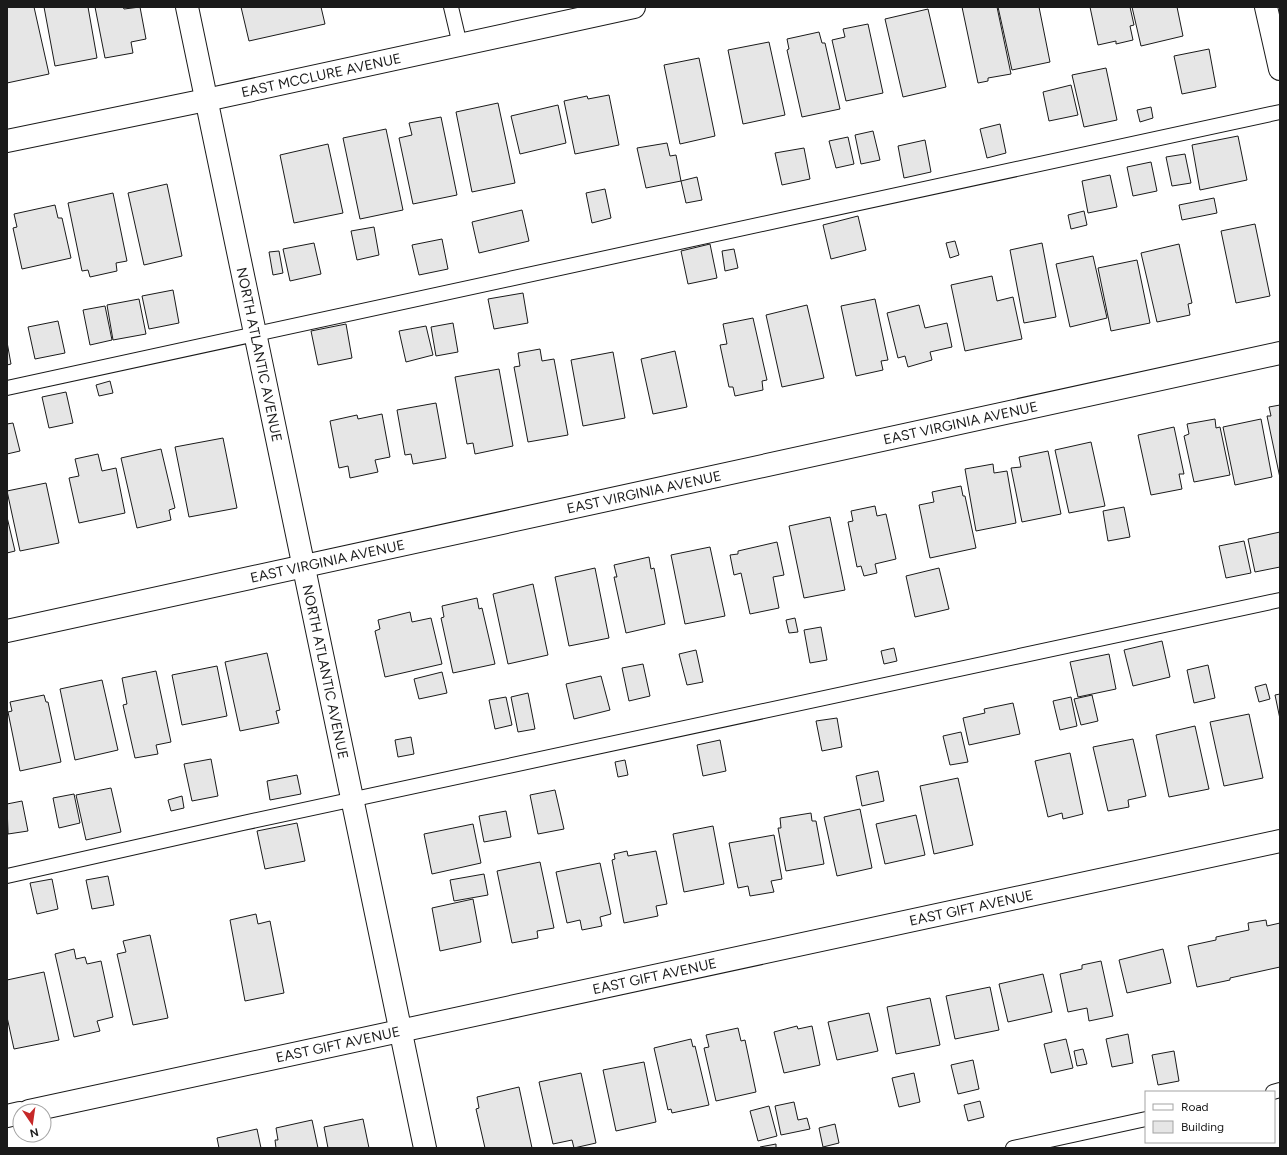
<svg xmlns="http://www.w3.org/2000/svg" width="1287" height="1155" font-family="Figtree,sans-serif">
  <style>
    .building { fill: #e6e6e6; stroke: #1a1a1a }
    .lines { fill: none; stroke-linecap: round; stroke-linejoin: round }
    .service-casing { stroke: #1a1a1a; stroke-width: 16 }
    .minor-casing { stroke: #1a1a1a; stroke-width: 24 }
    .tertiary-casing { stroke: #1a1a1a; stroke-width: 24 }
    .service { stroke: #fff; stroke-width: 14 }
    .minor { stroke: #fff; stroke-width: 22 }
    .tertiary { stroke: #fff; stroke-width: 22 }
    .labels { text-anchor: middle; stroke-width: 3; stroke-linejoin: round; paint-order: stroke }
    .street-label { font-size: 14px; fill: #1a1a1a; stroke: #fff }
  </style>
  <rect width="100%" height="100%" fill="#fff"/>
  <g class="building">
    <path d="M7 7H34L49 74 7 83Z"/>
    <path d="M44 7H88L97 58 55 66Z"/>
    <path d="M95 7H123L124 9 140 7 146 39 131 42 133 53 105 58Z"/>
    <path d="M241 7H321L325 24 249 41Z"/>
    <path d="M962 7H997L1011 74 988 78V81L978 83Z"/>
    <path d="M998 7H1039L1050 62 1012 70Z"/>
    <path d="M1090 7H1130L1134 25 1130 26 1133 40 1116 44V41L1098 45Z"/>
    <path d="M1132 7H1177L1183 36 1141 46Z"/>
    <path d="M928 9 946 87 903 97 885 19Z"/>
    <path d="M868 24 883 93 846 101 832 40 845 37 843 29Z"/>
    <path d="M819 32 822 43H825L840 109 802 117 787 50 789 49 787 39Z"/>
    <path d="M769 42 785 115 743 124 728 50Z"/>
    <path d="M1209 49 1216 87 1182 94 1174 56Z"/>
    <path d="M699 58 715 136 680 144 664 65Z"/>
    <path d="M1106 68 1117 120 1084 127 1072 75Z"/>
    <path d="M1071 85 1078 115 1049 121 1043 92Z"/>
    <path d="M609 95 619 145 575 154 564 101 587 96 588 99Z"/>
    <path d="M498 103 515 183 472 192 456 112Z"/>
    <path d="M558 105 566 143 520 154 511 116Z"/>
    <path d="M1151 107 1153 118 1140 122 1137 110Z"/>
    <path d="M441 117 457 195 413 204 399 138 412 135 409 123Z"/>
    <path d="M1000 124 1006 153 987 158 980 129Z"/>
    <path d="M386 129 403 210 360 219 343 138Z"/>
    <path d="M873 131 880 160 861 164 855 135Z"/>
    <path d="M1238 136 1247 180 1200 190 1192 145Z"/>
    <path d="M848 137 854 164 836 168 829 141Z"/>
    <path d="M925 140 931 172 904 178 898 146Z"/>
    <path d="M667 143 670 156 676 155 681 181 646 188 637 148Z"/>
    <path d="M328 144 343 213 294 223 280 155Z"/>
    <path d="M804 148 810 179 782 185 775 153Z"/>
    <path d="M1185 154 1191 183 1172 186 1166 157Z"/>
    <path d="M1151 162 1157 191 1133 196 1127 167Z"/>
    <path d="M1110 175 1117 207 1088 213 1082 181Z"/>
    <path d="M697 177 702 200 686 203 681 181Z"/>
    <path d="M167 184 182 256 144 265 128 193Z"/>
    <path d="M605 189 611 218 592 223 586 193Z"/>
    <path d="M113 193 127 261 116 263 117 271 90 277 88 270 82 271 68 203Z"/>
    <path d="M1214 198 1217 213 1182 220 1179 205Z"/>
    <path d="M55 205 58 218H62L71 258 22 269 13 228 17 227 14 214Z"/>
    <path d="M522 210 529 241 479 253 472 222Z"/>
    <path d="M1084 211 1087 225 1071 229 1068 215Z"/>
    <path d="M858 216 866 250 831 259 823 225Z"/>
    <path d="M1255 224 1270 296 1236 303 1221 231Z"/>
    <path d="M374 227 379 255 357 260 351 231Z"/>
    <path d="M442 239 448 269 419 275 412 245Z"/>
    <path d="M955 241 959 255 950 258 946 243Z"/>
    <path d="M314 243 321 274 290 281 283 249Z"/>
    <path d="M1042 243 1056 317 1024 323 1010 250Z"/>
    <path d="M710 244 717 278 688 284 681 251Z"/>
    <path d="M1179 244 1192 303 1188 304 1190 315 1157 322 1141 253Z"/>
    <path d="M734 249 738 268 725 271 722 251Z"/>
    <path d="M279 251 283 273 273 275 269 252Z"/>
    <path d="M1093 256 1107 318 1070 327 1056 264Z"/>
    <path d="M1137 260 1150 323 1111 331 1098 268Z"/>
    <path d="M992 276 997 301 1013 297 1022 339 965 351 951 285Z"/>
    <path d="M173 290 179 323 149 329 142 296Z"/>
    <path d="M523 293 528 323 494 329 488 299Z"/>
    <path d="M139 299 146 334 113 340 107 305Z"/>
    <path d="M875 299 888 360 881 361 883 370 856 376 841 306Z"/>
    <path d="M807 305 824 378 782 387 766 315Z"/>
    <path d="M919 305 925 328 947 323 952 347 930 352 932 360 908 367 905 356 898 358 887 313Z"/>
    <path d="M105 306 112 340 90 345 83 310Z"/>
    <path d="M753 318 767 380 762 381 763 390 735 396 733 387H729L720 345 727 344 723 324Z"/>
    <path d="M58 321 65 353 35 359 28 327Z"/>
    <path d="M453 323 458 352 436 356 431 327Z"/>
    <path d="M346 324 352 358 318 365 311 331Z"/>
    <path d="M426 326 433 355 406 362 399 331Z"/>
    <path d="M7 342 11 364 7 365Z"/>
    <path d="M540 349 542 361 554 359 568 435 528 442 514 367 520 366 518 353Z"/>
    <path d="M675 351 687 407 653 414 641 359Z"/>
    <path d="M613 352 625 418 583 426 571 360Z"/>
    <path d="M499 369 513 446 475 454 473 443 467 444 455 377Z"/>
    <path d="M110 381 113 393 99 396 96 385Z"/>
    <path d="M66 392 73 423 49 428 42 397Z"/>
    <path d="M436 403 446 458 413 464 411 454 405 455 397 410Z"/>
    <path d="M1280 405V478L1267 416H1271L1269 407Z"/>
    <path d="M382 414 390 457 375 460 378 472 350 478 348 466 339 468 330 421 357 415 358 419Z"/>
    <path d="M1215 419 1216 428 1220 427 1230 475 1194 482 1184 436 1189 434 1187 424Z"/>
    <path d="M1261 419 1272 477 1235 485 1223 427Z"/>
    <path d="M13 423 20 451 7 454V424Z"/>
    <path d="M1174 427 1184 474H1179L1182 489 1151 495 1138 435Z"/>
    <path d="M223 438 237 508 189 517 175 447Z"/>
    <path d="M1091 442 1105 506 1069 513 1055 450Z"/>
    <path d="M161 449 175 508 169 510 171 520 137 528 121 458Z"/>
    <path d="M1048 451 1061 514 1022 522 1011 468 1021 467 1019 457Z"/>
    <path d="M98 454 102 471 116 468 125 513 79 523 69 478 79 476 75 459Z"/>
    <path d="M993 464 994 473 1007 471 1016 523 976 531 965 469Z"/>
    <path d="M46 483 59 543 20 551 7 491Z"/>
    <path d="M961 486 963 496H965L976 548 930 558 919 505 934 502 932 492Z"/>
    <path d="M875 506 877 516 886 514 896 559 875 564 877 573 864 576 861 566 857 567 848 522 853 521 851 511Z"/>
    <path d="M1124 507 1130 537 1108 541 1103 511Z"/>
    <path d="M7 517 15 551 7 553Z"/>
    <path d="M830 517 845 590 804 598 789 526Z"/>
    <path d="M1280 532V567L1255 572 1248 539Z"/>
    <path d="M1244 541 1251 573 1226 578 1219 546Z"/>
    <path d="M777 542 784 575 773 577 779 608 750 614 741 573 734 575 730 555 738 554V551Z"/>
    <path d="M710 547 725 616 685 624 671 555Z"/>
    <path d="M649 557 651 569 654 568 665 624 626 633 614 577H617L614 565Z"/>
    <path d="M595 568 609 638 569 646 555 577Z"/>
    <path d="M939 568 949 609 915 617 906 576Z"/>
    <path d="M533 584 548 655 508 664 493 594Z"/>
    <path d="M477 598 479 609 482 608 495 664 453 673 441 618 444 617 442 606Z"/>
    <path d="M410 612 412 622 431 618 442 664 385 677 375 631 380 629 378 620Z"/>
    <path d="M795 618 798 632 789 633 786 620Z"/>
    <path d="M821 627 827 660 810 663 804 630Z"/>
    <path d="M1162 641 1170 677 1133 686 1124 650Z"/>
    <path d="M894 648 897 661 884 664 881 651Z"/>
    <path d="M696 650 703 682 687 685 679 654Z"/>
    <path d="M267 653 280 710 276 711 279 723 240 731 225 662Z"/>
    <path d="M1109 654 1116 689 1078 697 1070 662Z"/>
    <path d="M643 664 650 696 629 701 622 668Z"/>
    <path d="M1208 665 1215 698 1194 703 1187 670Z"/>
    <path d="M217 666 227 716 182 725 172 675Z"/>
    <path d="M156 671 171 742 156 745 158 754 135 758 123 705 127 704 122 678Z"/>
    <path d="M442 672 447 693 419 699 414 679Z"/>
    <path d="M601 676 610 710 574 719 566 684Z"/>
    <path d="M102 680 118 750 75 760 60 689Z"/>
    <path d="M1266 684 1270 699 1259 702 1255 687Z"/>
    <path d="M528 693 535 729 518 732 511 697Z"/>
    <path d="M1280 694V719L1275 695Z"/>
    <path d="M44 695 46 702H48L61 762 20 771 8 712 12 711 10 702Z"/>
    <path d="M1092 695 1098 721 1081 725 1074 699Z"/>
    <path d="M506 697 512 725 495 729 489 700Z"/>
    <path d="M1071 697 1077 726 1060 730 1053 701Z"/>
    <path d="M1013 703 1020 734 969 745 963 718 985 713 984 709Z"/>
    <path d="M1249 714 1263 778 1224 786 1210 722Z"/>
    <path d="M837 718 842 747 822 751 816 721Z"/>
    <path d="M1195 726 1209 789 1169 797 1156 735Z"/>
    <path d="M961 732 968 762 950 765 943 736Z"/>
    <path d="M411 737 414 754 398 757 395 740Z"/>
    <path d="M1133 739 1146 796 1128 800 1129 807 1108 811 1093 747Z"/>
    <path d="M720 740 726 771 703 776 697 745Z"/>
    <path d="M1070 753 1083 814 1063 819 1062 813 1048 817 1035 761Z"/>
    <path d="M211 759 218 796 192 801 184 764Z"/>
    <path d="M625 760 628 775 618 777 615 762Z"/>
    <path d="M878 771 884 801 862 806 856 776Z"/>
    <path d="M297 775 301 794 270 800 267 781Z"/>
    <path d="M958 778 973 845 934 854 920 786Z"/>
    <path d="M111 788 121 832 86 840 76 795Z"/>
    <path d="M555 790 564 829 538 834 530 795Z"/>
    <path d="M74 794 80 823 59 828 53 798Z"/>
    <path d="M182 796 184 808 171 811 168 800Z"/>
    <path d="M22 801 28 831 8 834 7 804Z"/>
    <path d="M860 809 872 868 837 876 824 817Z"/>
    <path d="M506 811 511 837 484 842 479 816Z"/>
    <path d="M811 813 812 821H816L824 864 786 871 778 828H781L780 818Z"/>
    <path d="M916 815 925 855 885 864 876 824Z"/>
    <path d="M297 823 305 861 265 869 257 831Z"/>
    <path d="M473 824 481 863 432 874 424 834Z"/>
    <path d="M713 826 724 884 684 892 673 834Z"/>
    <path d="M774 835 782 879 771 881 774 892 750 896 748 886 738 888 729 843Z"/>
    <path d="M627 851 628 856 656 851 667 904 656 906 658 916 624 923 612 860 615 859 614 854Z"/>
    <path d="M540 862 554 928 537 931 538 938 512 943 497 871Z"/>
    <path d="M600 863 611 914 600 917 602 926 582 930 580 920 567 923 556 872Z"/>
    <path d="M484 874 488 895 454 901 450 880Z"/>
    <path d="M108 876 114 905 92 909 86 880Z"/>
    <path d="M52 879 58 909 37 914 30 883Z"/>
    <path d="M473 899 481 942 440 951 432 908Z"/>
    <path d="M256 914 258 924 270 921 284 993 245 1001 230 920Z"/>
    <path d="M1266 920 1267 926 1280 923V967L1230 978V980L1197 987 1188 946 1216 940V937L1249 930 1248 923Z"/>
    <path d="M150 935 168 1018 133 1025 117 954 126 952 123 941Z"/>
    <path d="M74 949 76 959 85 957 87 964 101 961 113 1017 97 1021 100 1031 74 1037 55 954Z"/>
    <path d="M1163 949 1171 983 1127 993 1119 960Z"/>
    <path d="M1101 961 1113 1016 1089 1021 1087 1008 1068 1012 1060 974 1082 969V965Z"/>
    <path d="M44 972 59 1040 14 1049 7 1017V980Z"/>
    <path d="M1043 974 1052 1012 1008 1022 999 984Z"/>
    <path d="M990 987 999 1030 955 1039 946 996Z"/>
    <path d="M930 998 940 1045 896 1054 887 1007Z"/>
    <path d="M869 1013 878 1051 837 1060 828 1022Z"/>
    <path d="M797 1026 798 1029 812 1026 820 1065 784 1073 774 1032Z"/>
    <path d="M738 1028 741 1041 745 1040 756 1092 716 1101 704 1048 709 1047 706 1035Z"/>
    <path d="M1128 1034 1133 1063 1112 1067 1106 1039Z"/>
    <path d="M691 1039 693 1047 695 1046 709 1105 672 1113 671 1109 668 1110 654 1048Z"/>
    <path d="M1066 1039 1073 1068 1051 1073 1044 1044Z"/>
    <path d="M1083 1049 1087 1064 1077 1066 1074 1051Z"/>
    <path d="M1174 1051 1179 1081 1158 1085 1152 1055Z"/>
    <path d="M973 1060 979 1089 958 1094 951 1065Z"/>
    <path d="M644 1062 656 1122 616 1131 603 1070Z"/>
    <path d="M581 1073 596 1143 574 1148 572 1140 553 1144 539 1082Z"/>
    <path d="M914 1073 920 1102 899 1107 892 1078Z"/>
    <path d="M519 1087 532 1148H485L476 1109 479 1108 477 1097Z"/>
    <path d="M980 1101 984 1117 968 1121 964 1105Z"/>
    <path d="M794 1102 798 1120 807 1118 810 1129 781 1135 775 1106Z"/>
    <path d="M769 1106 777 1136 758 1141 750 1111Z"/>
    <path d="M363 1119 369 1148H328L324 1127Z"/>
    <path d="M312 1120 318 1148H276L275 1140H278L276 1128Z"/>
    <path d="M835 1124 839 1143 823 1147 819 1128Z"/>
    <path d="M257 1129 261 1148H219L217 1138Z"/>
    <path d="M776 1144V1148H760V1147Z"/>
  </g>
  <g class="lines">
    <g class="service-casing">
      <g id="service">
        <path d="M451 7 460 45"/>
        <path d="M7 388C431 292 856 206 1280 112"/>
        <path d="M7 876 243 823 1280 600"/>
        <path d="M1273 1092 1280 1090"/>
        <path d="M1013 1148 1146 1119"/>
      </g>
    </g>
    <g class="minor-casing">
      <g id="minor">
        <path id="s1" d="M187 7 425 1148"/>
        <path d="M1266 7 1280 69"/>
        <path id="s2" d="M7 631 1280 353"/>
        <path id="s3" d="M29 1111 1280 841"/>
        <path d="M7 1116 20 1113"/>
      </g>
    </g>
    <g class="tertiary-casing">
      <g id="tertiary">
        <path id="s4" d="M7 141 206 100 634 7"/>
      </g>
    </g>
    <use href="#service" class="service"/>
    <use href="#minor" class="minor"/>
    <use href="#tertiary" class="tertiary"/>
  </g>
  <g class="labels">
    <g class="street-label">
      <text dy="5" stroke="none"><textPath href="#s4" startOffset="321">EAST MCCLURE AVENUE</textPath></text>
      <text dy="5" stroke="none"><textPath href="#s1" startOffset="355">NORTH ATLANTIC AVENUE</textPath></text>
      <text dy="5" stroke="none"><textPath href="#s2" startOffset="976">EAST VIRGINIA AVENUE</textPath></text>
      <text dy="5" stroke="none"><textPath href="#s2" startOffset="652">EAST VIRGINIA AVENUE</textPath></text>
      <text dy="5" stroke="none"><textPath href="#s2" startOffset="328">EAST VIRGINIA AVENUE</textPath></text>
      <text dy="5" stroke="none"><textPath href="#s1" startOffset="679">NORTH ATLANTIC AVENUE</textPath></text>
      <text dy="5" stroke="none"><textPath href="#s3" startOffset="964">EAST GIFT AVENUE</textPath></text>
      <text dy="5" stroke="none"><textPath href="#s3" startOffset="640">EAST GIFT AVENUE</textPath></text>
      <text dy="5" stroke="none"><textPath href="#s3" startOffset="316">EAST GIFT AVENUE</textPath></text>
    </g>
  </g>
  <rect width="1287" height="1155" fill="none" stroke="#1a1a1a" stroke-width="16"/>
  <rect x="1145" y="1091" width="130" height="52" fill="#ffffff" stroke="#a3a3a3"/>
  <rect x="1153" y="1104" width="20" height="6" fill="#ffffff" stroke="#a3a3a3"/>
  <text x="1181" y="1111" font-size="12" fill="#1a1a1a">Road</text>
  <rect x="1153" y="1121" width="20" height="12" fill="#e6e6e6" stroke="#a3a3a3"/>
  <text x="1181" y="1131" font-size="12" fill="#1a1a1a">Building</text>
  <g transform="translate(32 1123) rotate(167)"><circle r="19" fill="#ffffff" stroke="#a3a3a3"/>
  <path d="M0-3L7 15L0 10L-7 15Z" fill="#c62828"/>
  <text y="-6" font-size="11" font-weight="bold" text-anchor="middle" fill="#1a1a1a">N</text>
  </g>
</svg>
